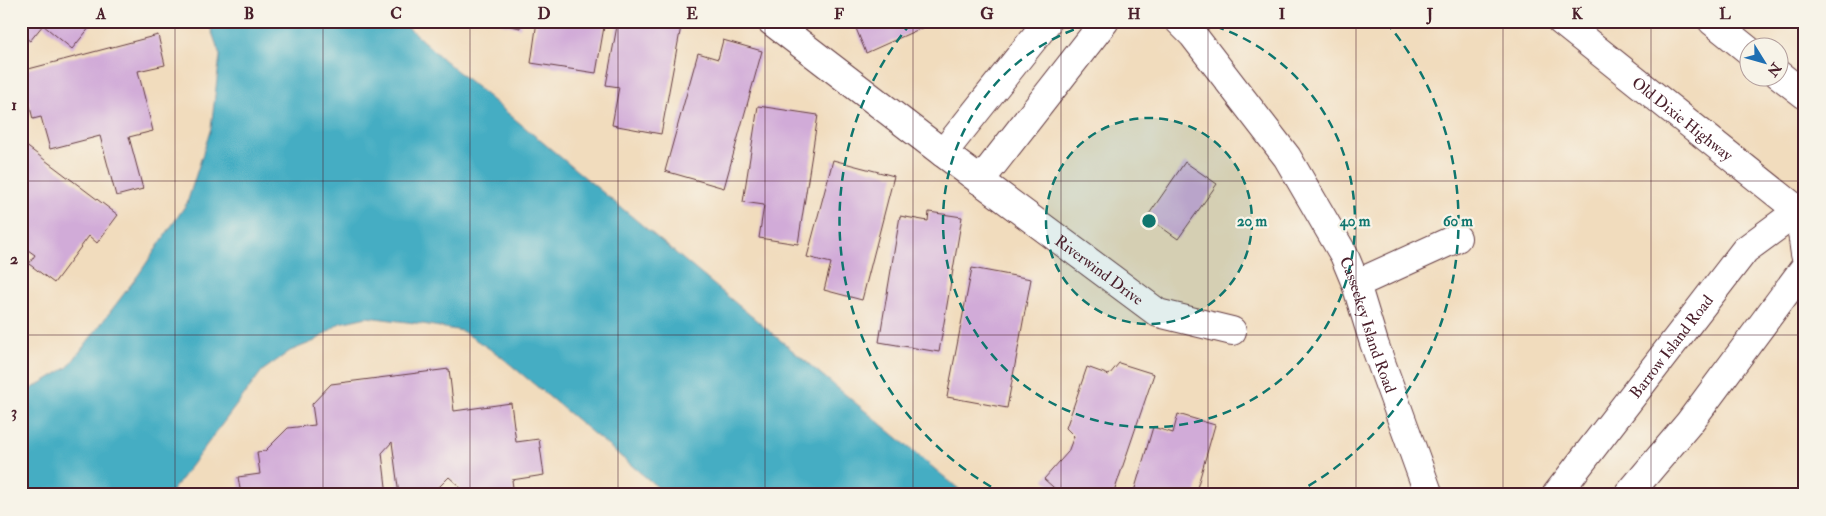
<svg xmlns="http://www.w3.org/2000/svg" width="1826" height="516" font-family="'IM FELL Double Pica',serif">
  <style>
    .water { fill: #44adc3; stroke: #476677 }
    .building { fill: #d1abd8 }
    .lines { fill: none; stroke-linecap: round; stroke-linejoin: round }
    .minor-casing { stroke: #633b41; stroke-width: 30 }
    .major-casing { stroke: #633b41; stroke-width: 30 }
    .minor { stroke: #fff; stroke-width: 28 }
    .major { stroke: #fff; stroke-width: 28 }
    .grid { fill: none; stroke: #4a1f2b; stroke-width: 1; stroke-opacity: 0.55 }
    .ring { fill: none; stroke: #0f766e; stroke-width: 2.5; stroke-dasharray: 9 6 }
    .labels { text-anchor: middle; stroke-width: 4.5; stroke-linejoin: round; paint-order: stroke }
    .street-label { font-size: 16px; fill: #4a1f2b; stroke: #f7f3e8 }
    .centre { fill: #0f766e; stroke: #f7f3e8; stroke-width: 2.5 }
    .ring-label { font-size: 15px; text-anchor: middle; font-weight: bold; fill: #0f766e; stroke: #f7f3e8; stroke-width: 4.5; stroke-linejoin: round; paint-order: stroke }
    .neatline { fill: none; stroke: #4a1f2b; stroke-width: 2 }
    .grid-label { font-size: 16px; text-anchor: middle; font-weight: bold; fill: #4a1f2b }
  </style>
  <rect width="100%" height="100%" fill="#f7f3e8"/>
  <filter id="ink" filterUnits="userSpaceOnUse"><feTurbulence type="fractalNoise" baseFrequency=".02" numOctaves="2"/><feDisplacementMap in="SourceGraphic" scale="10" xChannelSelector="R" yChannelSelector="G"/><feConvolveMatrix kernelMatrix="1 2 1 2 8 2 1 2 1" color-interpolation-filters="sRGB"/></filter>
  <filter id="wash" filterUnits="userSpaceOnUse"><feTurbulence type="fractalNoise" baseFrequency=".0096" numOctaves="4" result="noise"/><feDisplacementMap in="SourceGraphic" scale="20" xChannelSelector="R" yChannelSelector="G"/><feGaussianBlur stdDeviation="1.12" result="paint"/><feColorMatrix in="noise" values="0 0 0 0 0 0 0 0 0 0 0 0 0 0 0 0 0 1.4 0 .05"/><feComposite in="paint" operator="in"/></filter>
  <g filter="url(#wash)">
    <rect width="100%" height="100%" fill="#f1dcbd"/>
    <path class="water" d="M208 21H401L444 60 966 495H667L499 355 462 331 423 324 367 317 340 323 315 341 290 351 262 371 169 495H21V395L68 367 139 274 187 203 211 128 220 55Z"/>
    <g id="blocks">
      <g class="building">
        <path d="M21 21H95L72 49 43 25 30 41 21 34Z"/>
        <path d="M491 21H521L520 28Z"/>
        <path d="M537 21H605L596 73 531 63Z"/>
        <path d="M618 21H682L661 134 612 125 619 87 606 85Z"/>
        <path d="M853 21H937L866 53Z"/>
        <path d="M158 35 165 65 138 71 153 131 129 137 143 189 116 196 100 136 50 149 41 117 33 119 21 71Z"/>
        <path d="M723 40 762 51 724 188 665 171 698 53 718 59Z"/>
        <path d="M758 106 818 115 798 244 759 238 764 205 743 202Z"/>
        <path d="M21 142 118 215 97 243 89 236 54 283 29 264 35 255 21 245Z"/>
        <path d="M833 160 894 176 862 300 824 290 831 263 807 257Z"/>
        <path d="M1185 162 1217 184 1178 239 1147 217Z"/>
        <path d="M929 212 962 217 939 352 879 342 900 216 928 221Z"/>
        <path d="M972 268 1031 279 1007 408 947 397Z"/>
        <path d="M1119 363 1154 374 1113 495H1062L1044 479 1068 452 1074 436 1066 428 1087 367 1109 375Z"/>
        <path d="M449 369 454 411 511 403 516 442 539 439 544 475 512 480 514 495H460L459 486 449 477 431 495H399L392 442 382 453 387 495H241L238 477 260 474 257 452 265 451 288 428 315 425 312 404 331 384Z"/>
        <path d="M1178 414 1215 425 1195 495H1133L1153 427 1173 433Z"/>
      </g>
    </g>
  </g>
  <g filter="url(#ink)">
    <use href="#blocks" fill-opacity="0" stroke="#633b41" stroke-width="1"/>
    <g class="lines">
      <g class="minor-casing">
        <g id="minor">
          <path id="s1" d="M771 21 943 153 1158 313 1232 331"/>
          <path id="s2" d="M1179 21 1193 35 1287 157 1344 255 1356 284 1374 343 1429 495"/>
          <path d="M943 153 1048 21"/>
          <path d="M980 181 1105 21"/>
          <path d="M1799 211 1805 254"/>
          <path d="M1356 284 1457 238"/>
          <path id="s3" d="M1556 495 1745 250 1805 206"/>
          <path d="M1628 495 1689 423 1805 267"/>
        </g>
      </g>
      <g class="major-casing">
        <g id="major">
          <path id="s4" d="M1561 21 1805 216"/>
          <path d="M1712 21 1748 50"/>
          <path d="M1778 74 1805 95"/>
        </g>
      </g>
      <use href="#minor" class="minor"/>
      <use href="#major" class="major"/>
    </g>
  </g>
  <path class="grid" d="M175 21V495M323 21V495M470 21V495M618 21V495M765 21V495M913 21V495M1061 21V495M1208 21V495M1356 21V495M1503 21V495M1651 21V495M21 181H1805M21 335H1805"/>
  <circle cx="1149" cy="221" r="103" fill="#0f766e" fill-opacity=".12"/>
  <g class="ring">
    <circle cx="1149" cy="221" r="103"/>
    <path d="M1201 22A206 206 0 1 1 1097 22"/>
    <path d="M1004 494A309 309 0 0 1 912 22M1386 22A309 309 0 0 1 1294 494"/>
  </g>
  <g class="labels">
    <g class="street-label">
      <text dy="6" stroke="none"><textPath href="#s4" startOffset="156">Old Dixie Highway</textPath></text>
      <text dy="6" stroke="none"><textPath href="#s1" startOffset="412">Riverwind Drive</textPath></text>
      <text dy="6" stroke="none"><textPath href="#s2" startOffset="361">Casseekey Island Road</textPath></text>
      <text dy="6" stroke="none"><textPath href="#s3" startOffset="188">Barrow Island Road</textPath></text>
    </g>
  </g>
  <circle cx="1149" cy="221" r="8" class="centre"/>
  <g class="ring-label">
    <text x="1252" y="226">20 m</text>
    <text x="1355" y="226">40 m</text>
    <text x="1458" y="226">60 m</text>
  </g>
  <rect width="1826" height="516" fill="none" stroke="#f7f3e8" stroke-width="55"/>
  <g transform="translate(1764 62) rotate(127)"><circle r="24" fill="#f7f3e8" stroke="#b29e9c"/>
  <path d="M0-4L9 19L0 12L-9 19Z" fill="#1f6fb2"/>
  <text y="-8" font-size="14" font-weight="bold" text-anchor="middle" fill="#4a1f2b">N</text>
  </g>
  <rect x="28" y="28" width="1770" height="460" class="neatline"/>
  <g class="grid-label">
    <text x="101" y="19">A</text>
    <text x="249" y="19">B</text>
    <text x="396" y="19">C</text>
    <text x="544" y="19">D</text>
    <text x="692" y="19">E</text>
    <text x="839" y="19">F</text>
    <text x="987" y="19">G</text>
    <text x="1134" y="19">H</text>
    <text x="1282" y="19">I</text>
    <text x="1430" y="19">J</text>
    <text x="1577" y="19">K</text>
    <text x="1725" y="19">L</text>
    <text x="14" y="110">1</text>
    <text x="14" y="264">2</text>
    <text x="14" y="417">3</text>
  </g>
</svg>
